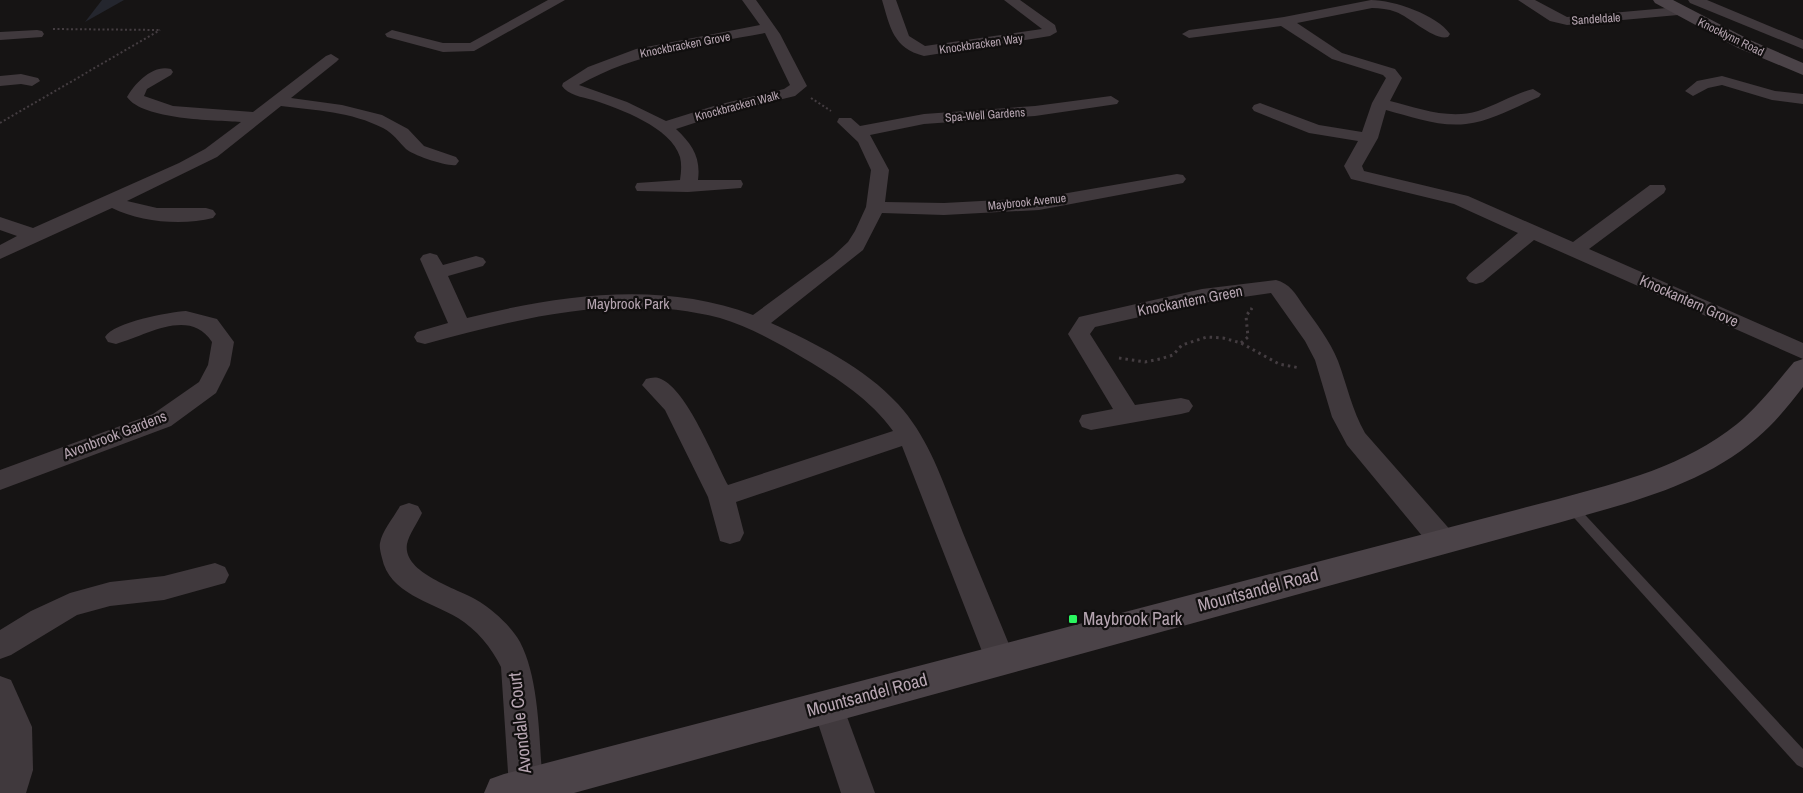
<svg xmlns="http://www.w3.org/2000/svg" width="1803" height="793" font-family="'Archivo Narrow',sans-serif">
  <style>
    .green { fill: #24262e }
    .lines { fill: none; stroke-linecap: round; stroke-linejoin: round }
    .path-far2 { stroke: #443d41; stroke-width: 2; stroke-dasharray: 2 2.5; stroke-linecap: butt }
    .path-far1 { stroke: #443d41; stroke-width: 2.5; stroke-dasharray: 2 3; stroke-linecap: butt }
    .path { stroke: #443d41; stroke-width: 3; stroke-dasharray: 2.5 4; stroke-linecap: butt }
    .lane { fill: #40393d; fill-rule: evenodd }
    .street { fill: #40393d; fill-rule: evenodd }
    .secondary { fill: #4b4348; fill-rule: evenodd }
    .poi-dot { fill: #2bf660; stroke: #110f0f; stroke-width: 2 }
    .labels { text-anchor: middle; stroke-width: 4.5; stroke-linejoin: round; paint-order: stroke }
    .far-street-label { font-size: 12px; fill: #b6a5b1; stroke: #110f0f }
    .street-label { font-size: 15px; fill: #b6a5b1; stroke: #110f0f }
    .near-street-label { font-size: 18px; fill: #b6a5b1; stroke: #110f0f }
    .near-poi-label { font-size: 18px; fill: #b6a5b1; stroke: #110f0f; text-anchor: start }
  </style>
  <rect width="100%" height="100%" fill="#161414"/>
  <path class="green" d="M102 0H124L85 22Z"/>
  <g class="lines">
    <g class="path-far2">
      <path d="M53 29 159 30"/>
      <path d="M811 98 831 111"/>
      <path d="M0 123 160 30"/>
    </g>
    <path class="path-far1" d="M1251 310 1252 308"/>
    <g class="path">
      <path d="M1241 343 1248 337 1246 316 1252 308"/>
      <path d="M1119 358 1145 362 1160 359 1173 355 1182 345 1207 337 1223 338 1241 343 1279 364 1300 368"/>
    </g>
    <path class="lane" d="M1571 502 1575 504 1803 749V768L1797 765 1567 510 1565 507 1567 504Z"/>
    <g class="street">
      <path d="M548 0H565L474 51 443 52 387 37 385 34 392 30 443 43H470Z"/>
      <path d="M742 0H756L780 34 807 86 795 96 728 112 676 129C692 144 701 157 698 180H741L743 184 741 188 688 192 637 191 635 187 637 183 680 180C681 173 682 165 680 157 671 127 620 109 593 100 582 97 568 95 562 86L563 83 588 67 636 49 760 25ZM765 33 790 85 784 89 717 105 666 121 627 102 579 85C637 52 700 45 765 33Z"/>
      <path d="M882 0H896L909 36 925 46 1042 29 1004 0H1020L1055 25 1057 32 1050 36 924 56C893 48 890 27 882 0Z"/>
      <path d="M1371 0C1394 0 1437 15 1450 34L1448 37C1434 41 1410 17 1396 12 1388 9 1380 8 1372 8L1297 23 1342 53 1395 69 1402 78 1390 101C1418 108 1449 120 1478 111 1497 105 1514 94 1533 89L1541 94 1539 97C1515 107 1492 121 1466 124 1439 127 1412 117 1386 110L1378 138 1362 166 1364 171 1468 196 1573 242 1650 185H1664L1666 189 1664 193 1589 249 1803 343V359L1534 240 1483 282 1476 284 1469 282 1466 278 1469 274 1518 233 1454 204 1351 179 1344 166 1358 141 1309 133 1254 111 1252 108 1254 105 1260 103 1319 125 1362 132 1372 103 1386 78 1383 75 1332 59 1281 26 1189 38 1182 34 1189 30 1284 17Z"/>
      <path d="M1518 0H1535L1567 17 1678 7 1685 11 1678 15 1567 25 1550 21Z"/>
      <path d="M1688 0H1707L1803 40V49L1690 3Z"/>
      <path d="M37 30 42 31 44 34 42 37 0 40V32Z"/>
      <path d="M331 54 339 59 336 62 291 98 342 105 382 115 408 129 424 146 456 157 459 161 456 165C448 167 412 155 406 149 398 141 394 134 383 128 352 112 315 110 281 106L217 157 127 201 157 208H206L213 210 216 214 213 218C182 226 140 222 112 208L0 259V245L17 236 0 230V217L33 228 179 163 205 149 241 122C214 120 143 120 127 97 135 83 153 64 171 69L173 72 171 75 147 89 144 96 173 106 253 112 326 56Z"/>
      <path d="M21 74 38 78 40 81 32 86 21 84 0 86V76Z"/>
      <path d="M1722 76 1775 91 1803 94V104L1772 100 1722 85 1708 88 1693 96 1685 91 1697 81Z"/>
      <path d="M1111 96 1119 101 1117 104 1035 116 924 124 870 135 889 170 885 202 944 203 1039 198 1177 174 1183 175 1186 179 1183 183 1039 210 944 215 882 213 863 250 771 323C815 343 865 368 898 404 931 440 945 488 963 533 980 575 998 617 1015 659L1011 669 1000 672 989 669 985 659 902 446 736 502 744 533 740 541 730 544 720 541 708 497 665 410 642 385 646 379C651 378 655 376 661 379 687 390 714 459 728 485L893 431C871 400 837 378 805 359 778 343 750 327 720 318 620 292 521 318 425 344L417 342 414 337 417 332 448 323 420 259 423 255 430 253 437 255 443 265 476 256 483 258 486 262 483 266 448 276 467 318C560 295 661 280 753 315L833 256 848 242 855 231 866 207 871 170 858 142 837 122 839 118H851L860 126 924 114 1035 106Z"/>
      <path d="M1276 280C1289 283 1296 294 1303 305 1316 323 1330 341 1338 361 1347 385 1352 410 1365 433L1453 533 1457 541 1453 549 1443 552 1433 549 1347 445 1332 417 1315 360 1305 341 1271 293 1202 303 1095 327 1090 334 1135 405 1181 398 1189 400 1193 406 1189 412 1181 414 1091 430 1082 427 1079 421 1082 415 1113 409 1068 334 1079 317 1202 289Z"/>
      <path d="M186 311 217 319 234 342 230 365 216 393 171 426 0 490V470L153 414 199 382 208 365 212 342C189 307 146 336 116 344L108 342 105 337C114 322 169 312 186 311Z"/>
      <path d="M409 503 418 506 422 513C418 522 409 534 407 544 402 574 460 589 480 602 494 611 511 626 520 642 540 680 539 743 543 787L540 793H512L509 787 501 667C492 648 476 629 458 618 431 602 389 593 382 558 381 554 379 547 380 543 382 531 394 517 400 506Z"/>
      <path d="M215 563 225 567 229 575 225 583 164 600 110 606 77 615 11 655 0 659V630L31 611 70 593 110 582 164 576Z"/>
      <path d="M0 676 11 680 32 727 33 770 26 793H0Z"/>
      <path d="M828 690 839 695 875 793H841L812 705 817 695Z"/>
    </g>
    <g class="secondary">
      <path d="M1653 0H1673L1750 40 1803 63V75L1738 48 1655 3Z"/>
      <path d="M1803 359V387C1789 405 1775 423 1757 438 1702 486 1627 503 1558 523L574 793H484L490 779 504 774 1558 499C1621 482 1685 466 1737 424 1759 406 1776 383 1794 362Z"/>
    </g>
  </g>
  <rect class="poi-dot" x="1068" y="614" width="10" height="10" rx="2.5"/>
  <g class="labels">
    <g class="far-street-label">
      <text transform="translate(1596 19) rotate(-4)" y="4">Sandeldale</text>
      <text transform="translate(1731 37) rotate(26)" y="4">Knocklynn Road</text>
      <text transform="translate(981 44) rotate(-8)" y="4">Knockbracken Way</text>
      <text transform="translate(685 45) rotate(-11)" y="4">Knockbracken Grove</text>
      <text transform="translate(737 106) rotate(-15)" y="4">Knockbracken Walk</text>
      <text transform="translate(985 115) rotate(-4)" y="4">Spa-Well Gardens</text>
      <text transform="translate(1027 202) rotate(-6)" y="4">Maybrook Avenue</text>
    </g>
    <g class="street-label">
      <text transform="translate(1190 301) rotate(-11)" y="5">Knockantern Green</text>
      <text transform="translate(1689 301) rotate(24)" y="5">Knockantern Grove</text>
      <text x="628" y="309">Maybrook Park</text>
      <text transform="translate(115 435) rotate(-21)" y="5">Avonbrook Gardens</text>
    </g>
    <g class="near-street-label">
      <text transform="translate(1258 590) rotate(-15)" y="6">Mountsandel Road</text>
      <text transform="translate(867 695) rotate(-15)" y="6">Mountsandel Road</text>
      <text transform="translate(520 723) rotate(-96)" y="6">Avondale Court</text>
    </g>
    <g class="near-poi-label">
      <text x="1083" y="625">Maybrook Park</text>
    </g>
  </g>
</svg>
